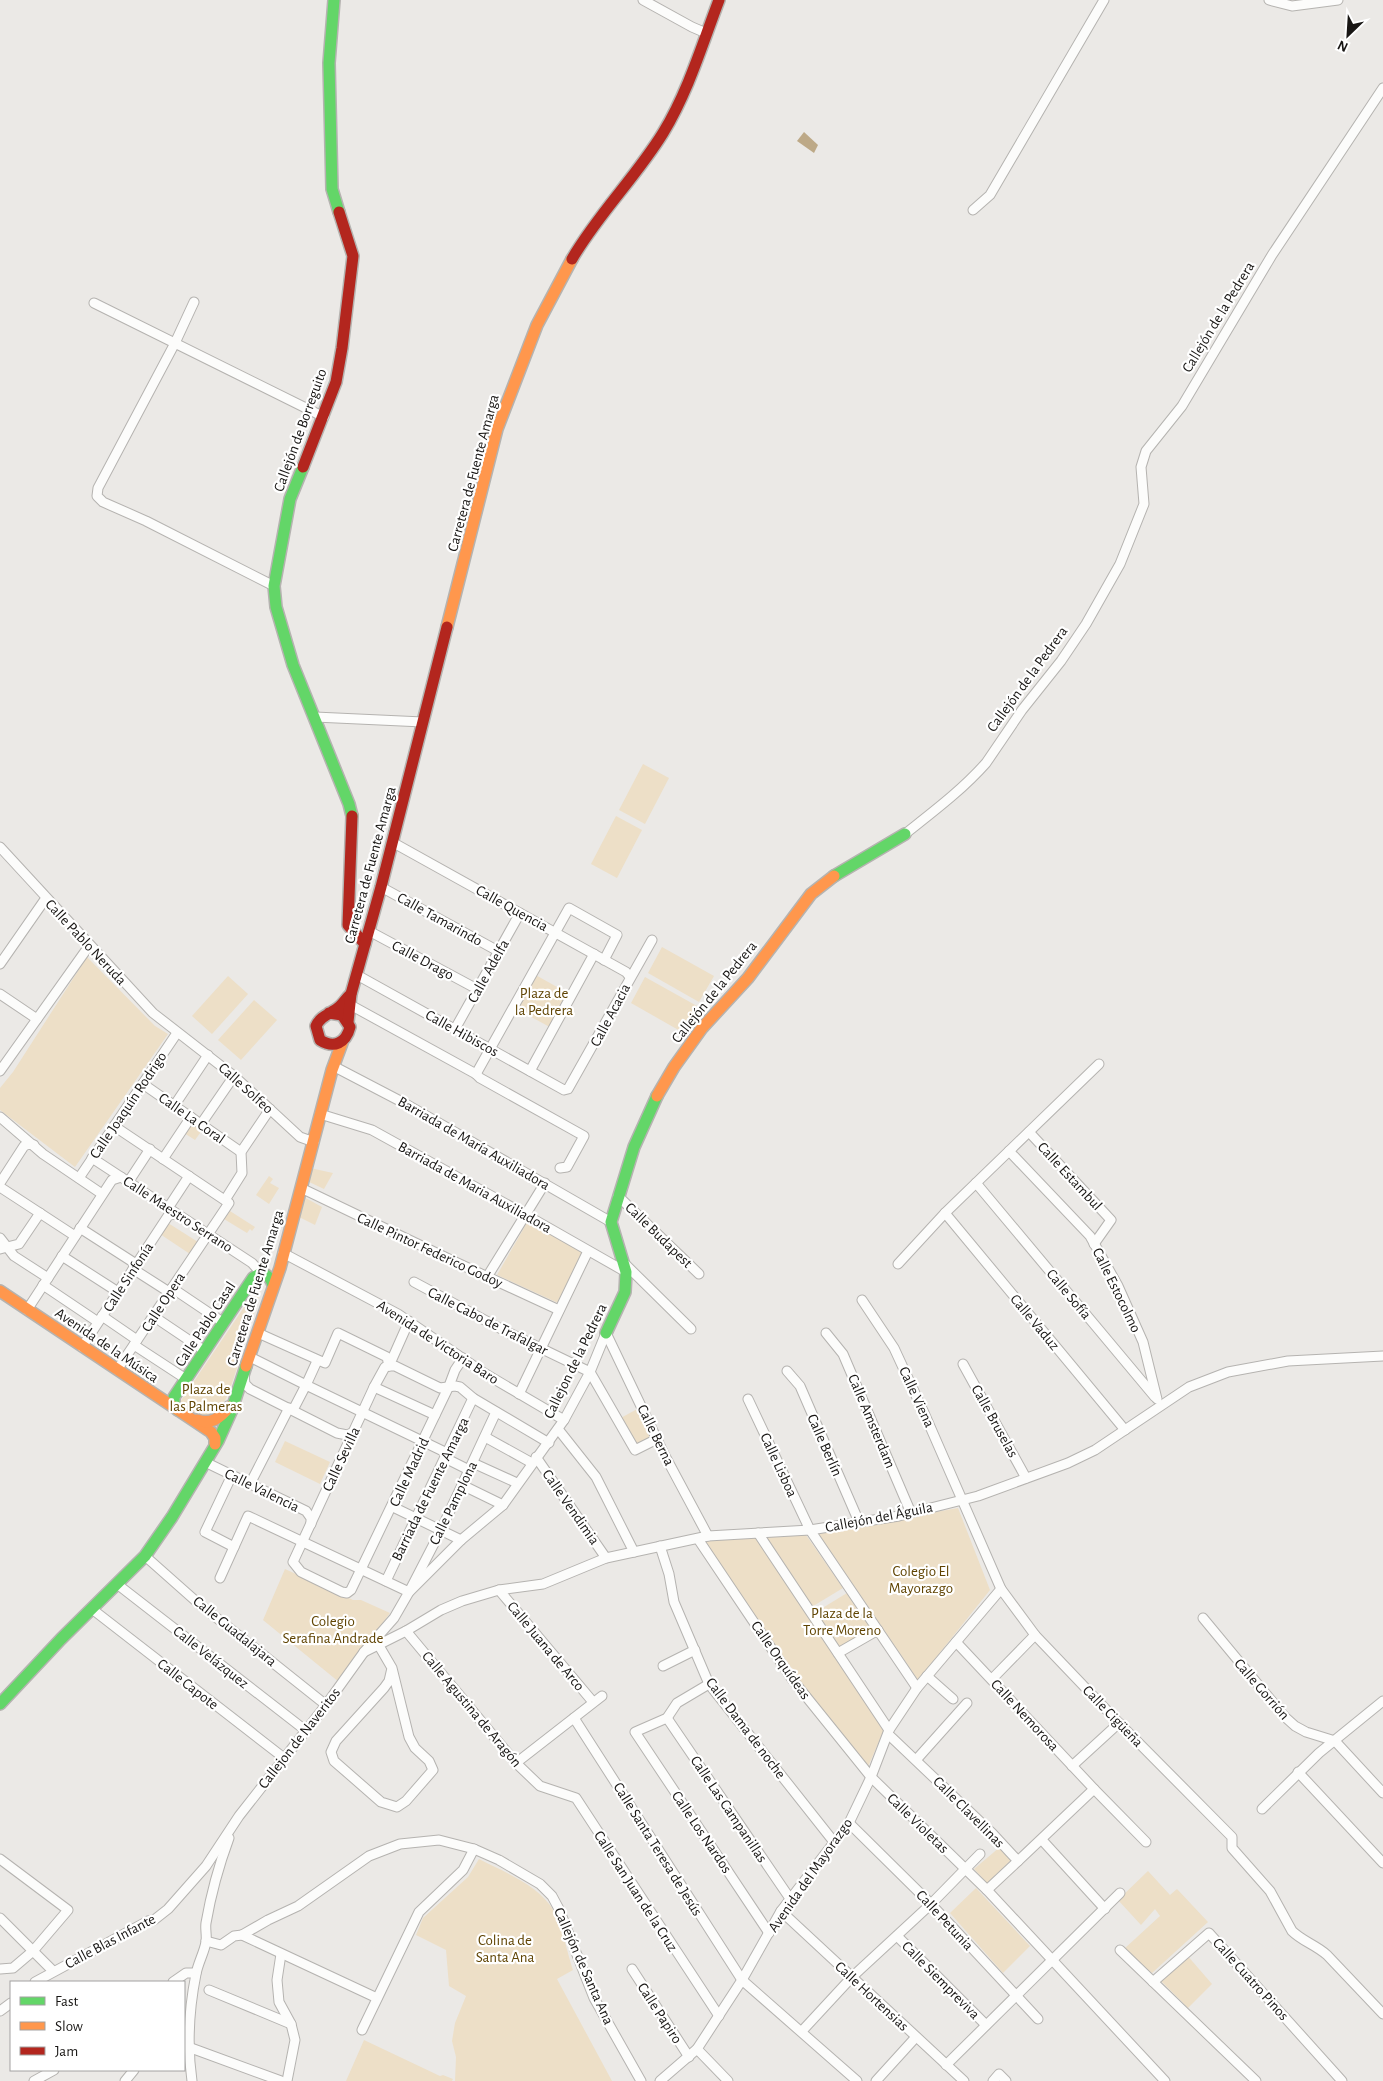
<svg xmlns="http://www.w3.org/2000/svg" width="1383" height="2081" font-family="'Alegreya Sans',sans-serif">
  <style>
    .green { fill: #eddfc7 }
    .water { fill: #bda987 }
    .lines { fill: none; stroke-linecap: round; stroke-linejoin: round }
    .street-casing { stroke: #b5b3b0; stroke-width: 11 }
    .fast-casing { stroke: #b5b3b0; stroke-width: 14 }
    .slow-casing { stroke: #b5b3b0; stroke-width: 14 }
    .jam-casing { stroke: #b5b3b0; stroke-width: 14 }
    .street { stroke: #fcfcfb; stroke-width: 9 }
    .fast { stroke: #63d668; stroke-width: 11 }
    .slow { stroke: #ff974d; stroke-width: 11 }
    .jam { stroke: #b3261e; stroke-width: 11 }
    .labels { text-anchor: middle; stroke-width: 4.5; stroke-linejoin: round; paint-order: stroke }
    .street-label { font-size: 15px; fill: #181614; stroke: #fff }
    .park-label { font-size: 15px; fill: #604403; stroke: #fff }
  </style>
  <rect width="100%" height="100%" fill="#ebe9e6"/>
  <g class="green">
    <path d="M643 764 669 778 645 824 619 810Z"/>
    <path d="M616 816 642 830 617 878 591 864Z"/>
    <path d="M662 947 714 976 699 1002 648 973Z"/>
    <path d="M87 957 155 1026 168 1034 75 1167 0 1110V1088L13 1072Z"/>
    <path d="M532 973 575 997 557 1031 513 1007Z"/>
    <path d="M228 976 248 994 212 1034 192 1016Z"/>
    <path d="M645 977 697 1006 682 1032 631 1003Z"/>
    <path d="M254 1000 277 1020 241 1060 218 1040Z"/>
    <path d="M191 1121 203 1129 195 1140 184 1133Z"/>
    <path d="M310 1168 333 1173 324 1189 307 1181Z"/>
    <path d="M269 1176 273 1179 270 1183 279 1188 269 1204 256 1195Z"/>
    <path d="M302 1196 322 1207 315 1225 299 1217Z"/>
    <path d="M230 1211 255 1227 252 1231 250 1229 247 1233 224 1219Z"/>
    <path d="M528 1221 582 1252 558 1303 497 1275Z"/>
    <path d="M168 1223 198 1242 190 1254 160 1234Z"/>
    <path d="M261 1282 263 1283 247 1337 243 1338 236 1360 238 1366C233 1378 224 1418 207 1417 197 1417 188 1408 180 1402Z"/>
    <path d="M641 1407 657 1439 635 1450 617 1420Z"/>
    <path d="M285 1441 330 1462 320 1484 275 1462Z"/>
    <path d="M958 1508 990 1590 918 1680 818 1533Z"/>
    <path d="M806 1535 843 1588 810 1608 763 1536Z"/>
    <path d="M756 1536 884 1730 867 1769 783 1660 704 1540Z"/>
    <path d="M285 1569 353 1600H361L390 1613 339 1682 263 1620Z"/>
    <path d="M847 1593 873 1629 836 1651 811 1615Z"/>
    <path d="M1000 1847 1012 1859 988 1884 974 1869Z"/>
    <path d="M479 1859C504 1872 539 1885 554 1911 561 1923 568 1955 573 1970L557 1979 612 2081H455L456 2057 452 2041 455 2023 466 1996 449 1986 446 1950 416 1935 423 1918 468 1877Z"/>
    <path d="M1148 1871 1170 1895 1177 1889 1208 1922 1152 1973 1124 1949 1160 1916 1155 1909 1141 1925 1118 1900Z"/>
    <path d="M976 1888 1030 1946 1003 1973 950 1913Z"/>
    <path d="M1186 1954 1212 1984 1188 2008 1158 1978Z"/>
    <path d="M364 2040 440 2076 443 2075 453 2079 452 2081H346Z"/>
  </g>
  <path class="water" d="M804 132 818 145 814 153 797 141Z"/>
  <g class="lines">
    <g class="street-casing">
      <g id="street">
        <path d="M643 0 692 27 706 33"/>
        <path d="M1269 0 1292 6 1338 0"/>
        <path d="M973 210 990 195 1104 0"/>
        <path d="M194 302 175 343 98 488 97 496 103 502 146 521 274 586"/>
        <path d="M94 303 324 417"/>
        <path d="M315 717 423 722"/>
        <path d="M905 834C934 811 962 790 986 763L1022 710 1061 661 1086 624 1120 564 1144 504 1141 467 1146 451 1182 406 1272 255 1383 88"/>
        <path d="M392 842 626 972 630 977"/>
        <path d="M0 847 153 1013 234 1076 300 1137 314 1142"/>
        <path d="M381 887 498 951"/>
        <path d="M369 931 477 989"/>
        <path d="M0 964 46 898"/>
        <path d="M357 975 564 1090 568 1089 652 940"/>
        <path d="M0 994 37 1019"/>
        <path d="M345 1002 476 1074"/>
        <path d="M455 1029 520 913"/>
        <path d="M335 1067 404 1103 611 1222"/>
        <path d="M0 1071 89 946"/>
        <path d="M530 1071 594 954"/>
        <path d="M143 1084 241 1152"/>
        <path d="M174 1106 208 1055"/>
        <path d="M320 1114 372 1130 526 1215 626 1272"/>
        <path d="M0 1117 43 1154 102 1194"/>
        <path d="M201 1124 234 1076"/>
        <path d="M114 1126 229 1203 117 1370"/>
        <path d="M1029 1132 1111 1220 1094 1244"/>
        <path d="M1009 1151 1090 1236 1118 1286 1143 1342 1157 1399"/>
        <path d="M92 1158 252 1263 261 1273"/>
        <path d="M163 1159 191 1117"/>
        <path d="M560 1168 567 1167 584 1136 480 1078 476 1074 569 908 617 935 604 960"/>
        <path d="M79 1178 177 1033"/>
        <path d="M129 1181 150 1149"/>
        <path d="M0 1183 24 1146 29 1144 34 1145"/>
        <path d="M976 1183 1155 1397"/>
        <path d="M0 1187 75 1236"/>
        <path d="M301 1188 451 1260 559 1310"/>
        <path d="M618 1196 699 1274"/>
        <path d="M225 1200 242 1173 241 1152 270 1109"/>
        <path d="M168 1208 189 1176"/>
        <path d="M945 1213 1125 1430"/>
        <path d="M80 1228 136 1264"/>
        <path d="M0 1238 14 1256 48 1278"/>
        <path d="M0 1249 19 1244 40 1213"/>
        <path d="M283 1253 398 1314 484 1373 564 1420"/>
        <path d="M62 1256 118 1292"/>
        <path d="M624 1263 691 1329"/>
        <path d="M898 1264 945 1213 1099 1064"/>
        <path d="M133 1269 169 1292"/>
        <path d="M487 1277 545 1183"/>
        <path d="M414 1282 505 1331 590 1372 635 1450 657 1439"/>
        <path d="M43 1285 98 1322"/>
        <path d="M172 1288 224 1323"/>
        <path d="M862 1300 894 1348 925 1415 1001 1589 1035 1635 1119 1723 1232 1837V1848L1270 1891 1292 1931C1302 1941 1316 1945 1327 1955L1383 2014"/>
        <path d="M27 1310 112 1180 121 1177"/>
        <path d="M102 1316 137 1340"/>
        <path d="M153 1316 205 1351"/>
        <path d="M409 1321 389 1366 385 1367 374 1387 293 1562 301 1572 342 1592 347 1593 351 1590 449 1386 455 1370 463 1358"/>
        <path d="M258 1333 325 1363 338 1333 387 1357 389 1366"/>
        <path d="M606 1333 663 1452 708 1536"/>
        <path d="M826 1333 843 1354 911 1513"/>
        <path d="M134 1345 186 1379"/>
        <path d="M82 1347 168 1216 173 1214 178 1215"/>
        <path d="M250 1357 306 1385 317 1361"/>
        <path d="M963 1364 1026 1478"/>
        <path d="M389 1366H395L440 1388 455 1386 460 1387 473 1398 549 1443"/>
        <path d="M787 1371 800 1386 859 1522"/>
        <path d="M244 1374 245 1384 250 1389 337 1433 347 1435 354 1432"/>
        <path d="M374 1387 435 1415"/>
        <path d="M519 1394 588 1251"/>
        <path d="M748 1399 810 1530 917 1688"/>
        <path d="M293 1410 306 1385 447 1453"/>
        <path d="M558 1429 596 1477 634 1552"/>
        <path d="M485 1437 532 1463"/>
        <path d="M536 1457 606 1558"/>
        <path d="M445 1458 469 1470"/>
        <path d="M205 1462 306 1511 311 1518V1524"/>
        <path d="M473 1463 517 1483"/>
        <path d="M232 1475 205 1532 234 1547"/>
        <path d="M250 1484 289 1408"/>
        <path d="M462 1485 503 1505"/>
        <path d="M393 1507 461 1540"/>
        <path d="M758 1533 889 1730"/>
        <path d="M698 1539 792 1679 871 1777 987 1890 1165 2081"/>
        <path d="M660 1546 669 1574 674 1602 709 1684 834 1842"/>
        <path d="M145 1556 198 1603 326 1705"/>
        <path d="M220 1578 248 1516 409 1592 441 1530 496 1412"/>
        <path d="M386 1581 473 1398"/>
        <path d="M117 1584 305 1730"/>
        <path d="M499 1590 593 1702"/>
        <path d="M92 1609 284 1758"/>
        <path d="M1203 1618 1285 1717 1295 1726 1306 1732 1335 1741 1383 1793"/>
        <path d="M406 1631 516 1763 540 1786 576 1798 719 2016"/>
        <path d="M956 1642 1094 1789 1146 1842"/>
        <path d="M378 1644 392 1668 409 1737 415 1748 429 1761 433 1770 406 1801 397 1807 381 1802 334 1761 331 1752 336 1741 384 1688 389 1681 392 1668"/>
        <path d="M364 1652 406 1631 441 1610 462 1601 499 1590 543 1584 606 1558 708 1536 810 1530 899 1516 978 1496 1068 1463 1095 1450 1189 1387 1228 1372 1288 1361 1383 1356"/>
        <path d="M838 1653 878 1630"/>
        <path d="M663 1666 695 1650"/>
        <path d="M927 1676 953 1699"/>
        <path d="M992 1679 1035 1635"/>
        <path d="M709 1684 677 1703 667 1718 635 1732 769 1933"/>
        <path d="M574 1718 742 1980 857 2081"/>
        <path d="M667 1718 791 1900"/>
        <path d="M888 1734 992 1833 1018 1861 987 1890"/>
        <path d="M916 1760 967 1703"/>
        <path d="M516 1763 602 1696"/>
        <path d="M1072 1766 1119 1723"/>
        <path d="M1298 1772 1383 1863"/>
        <path d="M1262 1809 1319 1753 1383 1701"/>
        <path d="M849 1823 931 1904 1038 2019"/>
        <path d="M1042 1840 1105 1909"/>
        <path d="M0 1859 68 1910 33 1951 13 1968 0 1969"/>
        <path d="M1018 1861 1094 1789"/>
        <path d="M781 1911 964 2081"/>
        <path d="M0 1918 53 1971"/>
        <path d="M242 1935 268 1920 298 1906 369 1856 400 1844 439 1840 474 1849 499 1860 540 1884 552 1896 559 1909 594 1998 641 2081"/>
        <path d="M897 1936 986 2025"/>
        <path d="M206 1941 221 1945 234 1936 242 1935 377 1998"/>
        <path d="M1120 1950 1256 2081"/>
        <path d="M281 1954 277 1980 279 2002 291 2024 295 2040 287 2081"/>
        <path d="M632 1969 689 2057"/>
        <path d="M35 1982 148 1921 154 1920 168 1909 206 1866 239 1816 326 1705 364 1652 394 1618 409 1592 461 1540 503 1505 564 1420 590 1372 606 1333"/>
        <path d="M173 1982 186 1973H196"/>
        <path d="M1153 1982 1209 1933 1342 2081"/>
        <path d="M209 1990 291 2024"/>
        <path d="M0 2011 11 2003"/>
        <path d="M362 2030 419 1912 463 1870 474 1849"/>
        <path d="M802 2031 852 1977 931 1904 980 1854"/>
        <path d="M191 2048 281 2081"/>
        <path d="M697 2049 728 2081"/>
        <path d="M946 2065 1120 1893"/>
        <path d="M34 2081 54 2070"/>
        <path d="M125 2081 134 2070"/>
        <path d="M192 2081C187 2046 189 2009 196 1974 198 1963 204 1953 206 1942 207 1935 205 1929 206 1923 211 1894 219 1865 229 1838"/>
        <path d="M660 2081 697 2049 742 1980 781 1911 849 1823 871 1777 889 1730 917 1688 1001 1589"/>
        <path d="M876 2081 916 2037"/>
        <path d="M993 2081 999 2074 1006 2081"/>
      </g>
    </g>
    <g class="fast-casing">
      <g id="fast">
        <path d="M334 0 329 63 332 189 339 212"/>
        <path d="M303 467 290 499 274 586 276 607 293 665 349 804 352 816"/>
        <path d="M834 876 905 834"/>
        <path d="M606 1333 625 1292 626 1272 611 1222 634 1147 657 1096"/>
        <path d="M178 1410 174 1404V1397L253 1278 261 1273C268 1275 271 1278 273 1285"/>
        <path d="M0 1704 61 1639 145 1556 172 1517 218 1441 231 1412 246 1366"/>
      </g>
    </g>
    <g class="slow-casing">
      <g id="slow">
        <path d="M447 627 497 429 537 325 572 259"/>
        <path d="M657 1096 674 1067 702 1028 748 978 811 894 834 876"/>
        <path d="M0 1291 211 1432 215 1438V1444"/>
        <path d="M246 1366 280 1268 332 1070 342 1043"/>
        <path d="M197 1420C211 1425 220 1418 229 1407"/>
      </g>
    </g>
    <g class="jam-casing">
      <g id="jam">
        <path d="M572 259C598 214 636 177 663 133 688 92 702 45 719 0"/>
        <path d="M303 467 336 382 342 348 353 256 339 212"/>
        <path d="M352 816 348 925 365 944"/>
        <path d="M329 1013 342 1015 350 1027C346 1043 334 1049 320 1040L316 1026C321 1015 331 1014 339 1007 344 1003 346 998 351 994"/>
        <path d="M348 1022 351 994 381 887 447 627"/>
      </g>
    </g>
    <use href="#street" class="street"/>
    <use href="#fast" class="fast"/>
    <use href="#slow" class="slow"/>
    <use href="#jam" class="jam"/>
  </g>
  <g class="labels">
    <g class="street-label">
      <text transform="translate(1218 317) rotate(-59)" y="5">Callejón de la Pedrera</text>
      <text transform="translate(300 430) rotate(-70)" y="5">Callejón de Borreguito</text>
      <text transform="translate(473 473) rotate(-75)" y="5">Carretera de Fuente Amarga</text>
      <text transform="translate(1027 679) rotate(-54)" y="5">Callejón de la Pedrera</text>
      <text transform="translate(370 865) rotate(-75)" y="5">Carretera de Fuente Amarga</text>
      <text transform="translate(512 908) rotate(29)" y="5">Calle Quencia</text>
      <text transform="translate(440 919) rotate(29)" y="5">Calle Tamarindo</text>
      <text transform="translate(86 942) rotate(47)" y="5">Calle Pablo Neruda</text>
      <text transform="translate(423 960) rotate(28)" y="5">Calle Drago</text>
      <text transform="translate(488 971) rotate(-61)" y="5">Calle Adelfa</text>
      <text transform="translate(714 992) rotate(-51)" y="5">Callejón de la Pedrera</text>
      <text transform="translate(610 1015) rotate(-62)" y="5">Calle Acacia</text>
      <text transform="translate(462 1033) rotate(29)" y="5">Calle Hibiscos</text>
      <text transform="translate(246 1088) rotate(42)" y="5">Calle Solfeo</text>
      <text transform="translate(128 1105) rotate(-56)" y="5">Calle Joaquín Rodrigo</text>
      <text transform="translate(192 1118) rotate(35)" y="5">Calle La Coral</text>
      <text transform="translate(474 1143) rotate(30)" y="5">Barriada de María Auxiliadora</text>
      <text transform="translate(1070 1176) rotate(47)" y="5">Calle Estambul</text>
      <text transform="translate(475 1187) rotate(29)" y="5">Barriada de Maria Auxiliadora</text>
      <text transform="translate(178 1214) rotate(33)" y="5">Calle Maestro Serrano</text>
      <text transform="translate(659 1235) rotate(44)" y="5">Calle Budapest</text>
      <text transform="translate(430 1250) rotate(25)" y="5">Calle Pintor Federico Godoy</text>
      <text transform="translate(128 1277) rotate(-57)" y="5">Calle Sinfonía</text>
      <text transform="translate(255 1288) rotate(-73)" y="5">Carretera de Fuente Amarga</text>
      <text transform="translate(1117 1290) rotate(64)" y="5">Calle Estocolmo</text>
      <text transform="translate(1069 1294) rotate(50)" y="5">Calle Sofía</text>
      <text transform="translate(163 1302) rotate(-57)" y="5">Calle Opera</text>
      <text transform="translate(488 1321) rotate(27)" y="5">Calle Cabo de Trafalgar</text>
      <text transform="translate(1035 1322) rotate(50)" y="5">Calle Vaduz</text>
      <text transform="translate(205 1324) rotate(-57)" y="5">Calle Pablo Casal</text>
      <text transform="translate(438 1342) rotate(33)" y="5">Avenida de Victoria Baro</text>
      <text transform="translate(107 1345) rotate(34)" y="5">Avenida de la Música</text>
      <text transform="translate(575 1361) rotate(-64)" y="5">Callejon de la Pedrera</text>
      <text transform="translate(917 1397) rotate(65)" y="5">Calle Viena</text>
      <text transform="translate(872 1421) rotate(67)" y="5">Calle Amsterdam</text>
      <text transform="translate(995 1421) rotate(61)" y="5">Calle Bruselas</text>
      <text transform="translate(656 1435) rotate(64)" y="5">Calle Berna</text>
      <text transform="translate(825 1445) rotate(66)" y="5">Calle Berlín</text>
      <text transform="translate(341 1459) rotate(-65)" y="5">Calle Sevilla</text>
      <text transform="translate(779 1465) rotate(65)" y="5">Calle Lisboa</text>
      <text transform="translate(409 1472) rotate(-65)" y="5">Calle Madrid</text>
      <text transform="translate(430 1489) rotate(-64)" y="5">Barriada de Fuente Amarga</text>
      <text transform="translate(262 1490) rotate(26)" y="5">Calle Valencia</text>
      <text transform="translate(453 1503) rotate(-64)" y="5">Calle Pamplona</text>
      <text transform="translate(571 1507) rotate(55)" y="5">Calle Vendimia</text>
      <text transform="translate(879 1517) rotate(-11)" y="5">Callejón del Águila</text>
      <text transform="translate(235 1631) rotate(39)" y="5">Calle Guadalajara</text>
      <text transform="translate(546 1646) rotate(50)" y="5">Calle Juana de Arco</text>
      <text transform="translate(211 1657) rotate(38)" y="5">Calle Velázquez</text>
      <text transform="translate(781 1660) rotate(55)" y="5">Calle Orquídeas</text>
      <text transform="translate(188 1684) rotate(38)" y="5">Calle Capote</text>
      <text transform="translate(1262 1689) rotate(49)" y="5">Calle Gorrión</text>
      <text transform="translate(472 1709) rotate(50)" y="5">Calle Agustina de Aragón</text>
      <text transform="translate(1025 1715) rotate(47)" y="5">Calle Nemorosa</text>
      <text transform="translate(1113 1716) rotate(46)" y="5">Calle Cigüeña</text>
      <text transform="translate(746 1728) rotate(53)" y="5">Calle Dama de noche</text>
      <text transform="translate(299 1738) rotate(-52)" y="5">Callejon de Naveritos</text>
      <text transform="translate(729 1809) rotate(56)" y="5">Calle Las Campanillas</text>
      <text transform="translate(969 1812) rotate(45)" y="5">Calle Clavellinas</text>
      <text transform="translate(918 1823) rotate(44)" y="5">Calle Violetas</text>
      <text transform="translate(702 1832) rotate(56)" y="5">Calle Los Nardos</text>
      <text transform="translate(658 1849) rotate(58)" y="5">Calle Santa Teresa de Jesús</text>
      <text transform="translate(810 1875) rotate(-55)" y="5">Avenida del Mayorazgo</text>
      <text transform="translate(636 1891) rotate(57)" y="5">Calle San Juan de la Cruz</text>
      <text transform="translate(945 1920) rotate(47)" y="5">Calle Petunia</text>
      <text transform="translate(110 1941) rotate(-28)" y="5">Calle Blas Infante</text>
      <text transform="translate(584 1966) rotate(66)" y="5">Callejón de Santa Ana</text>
      <text transform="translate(1251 1979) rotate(48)" y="5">Calle Cuatro Pinos</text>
      <text transform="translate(941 1980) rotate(45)" y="5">Calle Siempreviva</text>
      <text transform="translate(872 1996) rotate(43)" y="5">Calle Hortensias</text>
      <text transform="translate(660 2013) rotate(57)" y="5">Calle Papiro</text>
    </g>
    <g class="park-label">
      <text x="544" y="998">Plaza de<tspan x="544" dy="17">la Pedrera</tspan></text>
      <text x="206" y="1394">Plaza de<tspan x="206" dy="17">las Palmeras</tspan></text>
      <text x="921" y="1576">Colegio El<tspan x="921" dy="17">Mayorazgo</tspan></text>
      <text x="842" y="1618">Plaza de la<tspan x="842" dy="17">Torre Moreno</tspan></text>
      <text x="333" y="1626">Colegio<tspan x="333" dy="17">Serafina Andrade</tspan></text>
      <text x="505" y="1945">Colina de<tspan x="505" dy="17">Santa Ana</tspan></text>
    </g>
  </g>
  <rect x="10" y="1981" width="175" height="90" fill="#ffffff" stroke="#a3a2a1"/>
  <rect x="20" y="1997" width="25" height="8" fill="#63d668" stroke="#a3a2a1"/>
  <text x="55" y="2006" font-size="15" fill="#181614">Fast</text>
  <rect x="20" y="2022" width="25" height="8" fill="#ff974d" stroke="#a3a2a1"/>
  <text x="55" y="2031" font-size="15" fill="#181614">Slow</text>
  <rect x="20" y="2047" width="25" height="8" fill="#b3261e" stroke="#a3a2a1"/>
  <text x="55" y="2056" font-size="15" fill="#181614">Jam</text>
  <g transform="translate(1348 35) rotate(205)" stroke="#ffffff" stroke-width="4" paint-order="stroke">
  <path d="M0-4L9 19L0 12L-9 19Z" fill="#181614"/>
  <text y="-8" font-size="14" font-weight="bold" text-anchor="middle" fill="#181614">N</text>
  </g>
</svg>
